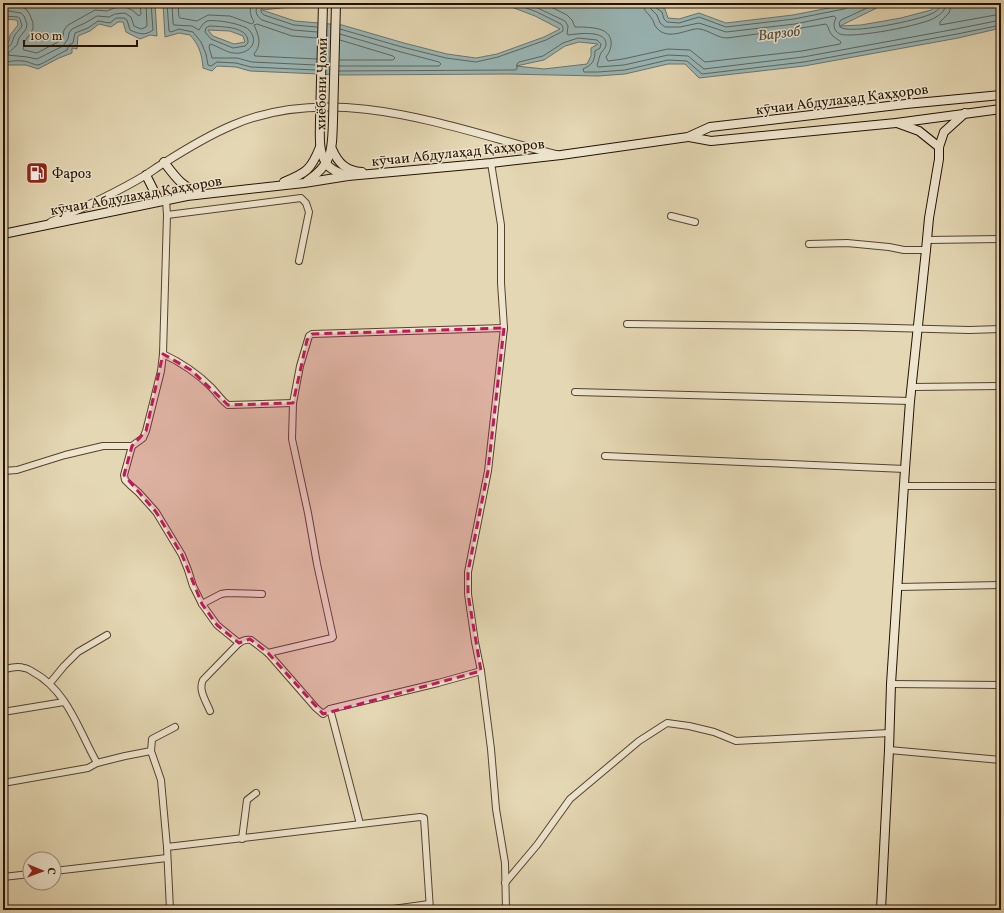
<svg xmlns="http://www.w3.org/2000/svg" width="1004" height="913" font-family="Vollkorn,serif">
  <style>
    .water { fill: #99b7b7; stroke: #6b756e; fill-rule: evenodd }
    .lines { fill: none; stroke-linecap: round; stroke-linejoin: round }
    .shore { stroke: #5f645c; stroke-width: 1 }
    .minor-casing { stroke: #55422d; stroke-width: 8 }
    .tertiary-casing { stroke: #55422d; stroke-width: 9 }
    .secondary-casing { stroke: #251100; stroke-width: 10 }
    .minor { stroke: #ede5ce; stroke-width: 6 }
    .tertiary { stroke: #ede5ce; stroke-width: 7 }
    .secondary { stroke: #ede5ce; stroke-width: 8 }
    .secondary-bridge-casing { stroke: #251100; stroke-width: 10; stroke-linecap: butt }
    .secondary-bridge { stroke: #ede5ce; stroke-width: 8 }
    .marked { fill: #c2185b; fill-opacity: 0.2; stroke: #c2185b; stroke-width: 3; stroke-dasharray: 8 5; stroke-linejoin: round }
    .labels { text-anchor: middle; stroke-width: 3; stroke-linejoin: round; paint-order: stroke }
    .street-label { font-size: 14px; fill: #251100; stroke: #ede5ce }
    .poi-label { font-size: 14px; fill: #251100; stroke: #ede5ce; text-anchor: start }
    .water-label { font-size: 15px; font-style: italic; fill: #4e4b40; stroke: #ede5ce }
  </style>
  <rect width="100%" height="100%" fill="#e4d7b3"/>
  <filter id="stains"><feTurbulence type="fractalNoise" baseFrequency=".005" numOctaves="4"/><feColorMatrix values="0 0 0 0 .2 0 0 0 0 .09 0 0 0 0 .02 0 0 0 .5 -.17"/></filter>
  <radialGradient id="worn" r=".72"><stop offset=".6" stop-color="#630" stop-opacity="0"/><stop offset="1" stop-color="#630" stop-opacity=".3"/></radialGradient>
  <g class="water">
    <path d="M3 3H155L157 36 150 35 140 39 126 32 123 22H118L111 27 99 24 90 31 78 36 77 49 72 48V53L59 58 38 69 26 65H8L3 68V46L9 41 10 35 18 25 17 20 3 19Z"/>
    <path d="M163 3H330L262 10 295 21 342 25 404 43 447 54 476 58 497 54 544 37 560 29 535 16 501 3H656L665 9 668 18 679 19 699 13 726 23 793 15 854 3H887L840 26 861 25 901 18 931 10 939 3H1001V28L958 38 804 66 699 78 685 64H668L625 74 598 76 508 74 342 75 250 71 236 67 217 66 212 71 203 68C202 54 199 45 190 35L179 33 165 37ZM208 30 230 31 243 36 245 42 234 44 213 36ZM579 42 598 44 591 48V56L587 64 544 69 516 66 544 60 565 46Z"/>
  </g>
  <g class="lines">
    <g class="shore">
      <path d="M167 3 169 31 171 32 179 29 193 32 201 42 206 54 208 65 211 66 217 62 236 63 251 67 316 70"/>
      <path d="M172 3 173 23 174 25 192 26 199 30C201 27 203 23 207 21 215 19 244 24 249 30 261 43 247 55 234 53 227 53 218 46 210 44L209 47 212 58H237L252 62 316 65"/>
      <path d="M178 3 179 17 180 18 197 21 208 15 230 16 252 24 254 22C250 15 249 10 252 3"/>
      <path d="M260 3C254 9 255 15 262 20L293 30 317 32"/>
      <path d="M292 3 265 6 261 9V12L264 15 294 25 317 27"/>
      <path d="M527 3 565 21 568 26 567 34 568 35C577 34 607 29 606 45 605 49 603 50 601 53 599 56 599 61 597 65L598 67 624 65 668 55 688 56 704 69 803 57 956 29 1001 20"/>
      <path d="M543 3 567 15 572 20 575 27C583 27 594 27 602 30 614 35 613 48 606 57L608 61 623 59 668 49 690 50 705 62 802 51 840 44 841 42C839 40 836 39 833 36 829 33 829 27 826 24L795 29 727 38C718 38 710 31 700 29 689 27 668 43 656 27 654 25 654 21 652 19 648 12 644 13 643 3"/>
      <path d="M649 3 651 9 657 15 660 23 665 27H680L699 23 726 32 795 24 834 16 836 18C833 24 833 31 840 34 851 39 926 25 936 17 941 14 946 10 946 3"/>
      <path d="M654 3 655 7 662 12 664 19 667 22 679 23 699 17 726 27 794 19 844 9 848 7V3"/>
      <path d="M878 3 841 20 839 23 840 27C849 35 919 20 931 14 936 12 941 8 941 3"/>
      <path d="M952 3 949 13 940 22V25L1001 14"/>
      <path d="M3 4 21 6 27 10 30 15 33 23V29L30 34 25 41 23 49 24 50 37 53 58 42 63 36 64 30 68 25 95 10 107 11 114 8 125 7 132 10 139 16 141 14 140 3"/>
      <path d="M3 10 21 13 24 16 27 24 26 29 19 38 17 45 8 53V55L27 57 37 59 63 46 68 39 69 33 72 29 85 23 97 16 109 17 115 14 125 13 131 17 134 26 141 29 146 27 147 26 146 3"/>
      <path d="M3 16 18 17 20 19 22 26C20 30 15 33 14 37 11 44 12 47 3 49"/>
      <path d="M210 26C223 27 249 26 248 43L245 46 233 48 211 39 205 32 206 28Z"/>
      <path d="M340 29 402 47 446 58 476 62 498 57 546 40 563 31V27L561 24 537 12 513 3"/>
      <path d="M317 59 255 56 254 54C262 44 259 36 254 25L257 24 292 36 317 38"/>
      <path d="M340 60H393L395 58 393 56 340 40"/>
      <path d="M3 64C9 60 21 60 28 62 31 63 35 65 38 65 43 64 60 53 67 50L69 45 73 43 75 33 88 28 98 21 110 23 116 18H124L127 20 130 30C139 34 145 36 153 30L151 3"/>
      <path d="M339 66H439L441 64 439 62 401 52 340 34"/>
      <path d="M339 71 515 70 517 69V64L519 62 543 56 563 43 578 38 597 40 601 44 600 48 595 51C595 61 592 65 583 69L584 72H598L625 70 668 60 687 61 702 74 804 62 957 34 1001 25"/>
    </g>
    <g class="minor-casing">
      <g id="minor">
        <path d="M166 200 167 215 163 354 161 371 146 431 143 438 132 446 124 475 125 480 130 485 139 493 156 512 182 555 188 570 193 586 202 604 217 625 239 643"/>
        <path d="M167 215 301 198 306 203 309 212 299 261"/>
        <path d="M671 216 695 222"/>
        <path d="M927 240 1001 239"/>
        <path d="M809 244 847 243 889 247 904 250H926"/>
        <path d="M627 324 856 327 969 330 1001 329"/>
        <path d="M163 354C180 362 197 373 211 387 217 393 221 400 228 405L293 403"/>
        <path d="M912 387 1001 386"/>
        <path d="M575 392 910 401"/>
        <path d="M605 456 905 469"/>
        <path d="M3 471 17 470 65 455 103 446H132"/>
        <path d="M904 486H1001"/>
        <path d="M898 587 1001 585"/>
        <path d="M202 604 221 594 227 593 262 594"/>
        <path d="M268 653 332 638 333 637 317 564 308 513 292 439 293 403 300 366 309 336 312 334 504 328"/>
        <path d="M3 670C9 668 18 666 24 668 27 668 30 670 33 672 67 690 79 731 97 763L125 756 151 751 152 739 175 727"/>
        <path d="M481 671 475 642 468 594V572L488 471 504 328 501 283V225L491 163"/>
        <path d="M50 683 64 666 78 652 107 635"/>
        <path d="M891 684 1001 685"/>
        <path d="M330 709 360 824"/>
        <path d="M210 711C206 701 198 690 203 680L239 643C243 640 246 639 251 640L268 653 316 708 323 714 330 709 438 683 481 671 491 749 496 809 505 863 506 910"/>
        <path d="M3 712 64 702"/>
        <path d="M889 750 1001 760"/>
        <path d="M151 751 161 780 167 847 420 817 424 818 430 910"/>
        <path d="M3 783 88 768 97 763"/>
        <path d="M242 839 247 800 256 793"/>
        <path d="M167 847 170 910"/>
        <path d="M54 871 167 858"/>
        <path d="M3 877 30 874"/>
        <path d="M505 883 537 845 570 799 639 741 667 723 689 726 714 732 736 741 889 733"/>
        <path d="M393 909 429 904"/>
      </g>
    </g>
    <g class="tertiary-casing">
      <path id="tertiary" d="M51 222C83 208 114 194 144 176 151 172 157 167 164 163 186 149 209 135 233 125 337 80 456 130 558 155"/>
    </g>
    <g class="secondary-casing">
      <g id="secondary">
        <path d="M320 120C320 134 318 151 326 163 330 170 340 173 347 176"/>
        <path d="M897 123 919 131 939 147"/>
        <path d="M689 137 711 141 896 123 1001 109"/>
        <path d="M332 149C338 163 346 171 362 172"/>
        <path d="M164 162C176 178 182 187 201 193"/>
        <path d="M146 175 159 201"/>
        <path d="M307 181C333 164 332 150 333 120"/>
        <path d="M284 182C306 173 311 170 320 147"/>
        <path d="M3 234 187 196 304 183 348 176 491 163 561 155 688 137 710 127 906 104 1001 95"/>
        <path d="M881 910 889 750 891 684 905 469 910 401 926 250 929 218 939 159V147L944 132 965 113"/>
      </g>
    </g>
    <use href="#minor" class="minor"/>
    <use href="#tertiary" class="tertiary"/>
    <use href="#secondary" class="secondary"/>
    <g class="secondary-bridge-casing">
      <g id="secondary-bridge">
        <path d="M320 120 323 3"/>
        <path d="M333 120 336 3"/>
      </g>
    </g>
    <use href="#secondary-bridge" class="secondary-bridge"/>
  </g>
  <path class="marked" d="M504 328 488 471 468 572V594L481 671 323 714 268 653 250 639 239 643 217 625 202 604 182 555 156 512 124 475 132 446 146 431 163 354 191 370 228 405 293 403 307 340 312 334Z"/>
  <defs>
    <g id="fuel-square" transform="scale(1.15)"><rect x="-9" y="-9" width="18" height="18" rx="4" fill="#8f2418" stroke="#ede5ce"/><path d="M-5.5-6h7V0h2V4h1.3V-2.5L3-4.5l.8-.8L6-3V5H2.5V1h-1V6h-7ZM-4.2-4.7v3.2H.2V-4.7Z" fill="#fff"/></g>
  </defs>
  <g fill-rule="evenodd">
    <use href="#fuel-square" x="37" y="173"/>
  </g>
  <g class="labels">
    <g class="street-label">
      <text transform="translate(321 84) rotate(-89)" y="5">хиёбони Ҷомӣ</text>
      <text transform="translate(842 99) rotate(-7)" y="5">кӯчаи Абдулаҳад Қаҳҳоров</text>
      <text transform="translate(458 152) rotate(-6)" y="5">кӯчаи Абдулаҳад Қаҳҳоров</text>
      <text transform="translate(136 195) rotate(-10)" y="5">кӯчаи Абдулаҳад Қаҳҳоров</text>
    </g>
    <g class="poi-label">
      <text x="52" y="178">Фароз</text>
    </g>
    <g class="water-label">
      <text transform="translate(779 33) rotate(-7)" y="5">Варзоб</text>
    </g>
  </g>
  <rect width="1004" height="913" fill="none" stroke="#e4d7b3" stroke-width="16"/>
  <rect x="4" y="4" width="996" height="905" fill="none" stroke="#251100" stroke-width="2"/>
  <rect x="8" y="8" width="988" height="897" fill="none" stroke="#251100"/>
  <g transform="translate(42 871) rotate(91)"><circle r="19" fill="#ede5ce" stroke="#9d907c"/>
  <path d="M0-3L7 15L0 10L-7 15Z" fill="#8f2418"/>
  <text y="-6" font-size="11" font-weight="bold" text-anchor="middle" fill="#251100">С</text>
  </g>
  <path d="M24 40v6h113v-6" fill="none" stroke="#251100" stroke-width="2"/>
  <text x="30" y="40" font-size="12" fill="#251100" stroke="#ede5ce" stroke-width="3" paint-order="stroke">100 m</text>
  <rect width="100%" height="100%" filter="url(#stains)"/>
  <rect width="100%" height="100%" fill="url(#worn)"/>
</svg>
